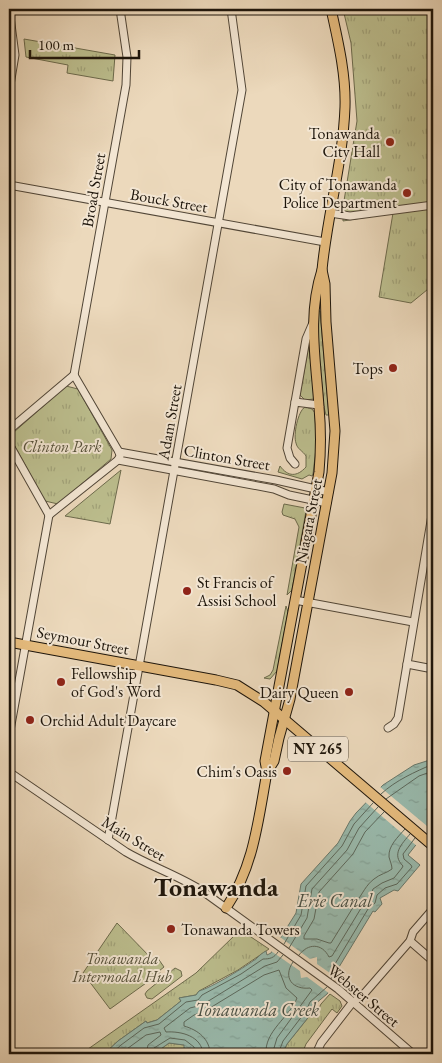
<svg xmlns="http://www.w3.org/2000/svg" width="442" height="1063" font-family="'EB Garamond',serif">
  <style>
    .grass { fill: url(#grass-tufts); stroke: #6c6a4c }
    .water { fill: url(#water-ripples); stroke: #67786c }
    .pier { fill: #ecd9bc }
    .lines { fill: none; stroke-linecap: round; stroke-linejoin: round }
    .shore { stroke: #5b685c; stroke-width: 1 }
    .minor-casing { stroke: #514637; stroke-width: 9 }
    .major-casing { stroke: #1d150b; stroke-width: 11 }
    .minor { stroke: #f3e6d3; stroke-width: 7 }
    .major { stroke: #e6bc7e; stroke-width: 9 }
    .poi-dot { fill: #8f2418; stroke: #f3e6d3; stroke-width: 2 }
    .labels { text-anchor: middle; stroke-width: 4; stroke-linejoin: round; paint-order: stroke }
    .shield { fill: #f3e6d3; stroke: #5d5447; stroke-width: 1 }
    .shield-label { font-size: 15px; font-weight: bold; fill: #1d150b }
    .poi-label { font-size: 16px; fill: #1d150b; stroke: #f3e6d3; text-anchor: end }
    .street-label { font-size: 16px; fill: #1d150b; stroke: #f3e6d3 }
    .park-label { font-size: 16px; font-style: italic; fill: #555039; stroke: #f3e6d3 }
    .water-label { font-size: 18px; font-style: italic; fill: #484f44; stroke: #f3e6d3 }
    .town-label { font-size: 26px; font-weight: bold; fill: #1d150b; stroke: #f3e6d3 }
  </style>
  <defs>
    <pattern id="grass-tufts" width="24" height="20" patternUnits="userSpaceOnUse" patternTransform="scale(1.25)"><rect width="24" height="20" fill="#bcbe8e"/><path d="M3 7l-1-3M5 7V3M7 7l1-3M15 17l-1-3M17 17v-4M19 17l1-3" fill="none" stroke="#a1a279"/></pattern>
    <pattern id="water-ripples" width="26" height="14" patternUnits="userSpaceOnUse" patternTransform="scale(1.25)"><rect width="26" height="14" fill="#99baad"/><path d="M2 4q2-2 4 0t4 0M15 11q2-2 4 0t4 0" fill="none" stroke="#839f94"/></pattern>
  </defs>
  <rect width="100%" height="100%" fill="#ecd9bc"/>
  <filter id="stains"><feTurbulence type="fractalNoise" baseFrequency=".004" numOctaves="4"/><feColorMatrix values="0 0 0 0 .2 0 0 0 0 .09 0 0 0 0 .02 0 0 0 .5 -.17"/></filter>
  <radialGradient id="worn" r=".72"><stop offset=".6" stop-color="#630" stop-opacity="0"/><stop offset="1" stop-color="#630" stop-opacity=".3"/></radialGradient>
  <g class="grass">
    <path d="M343 9H429L433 22V105L432 104 433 111V285L411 303 379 297 393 213 343 221V207L357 121 351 43Z"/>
    <path d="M24 39 115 55 113 81 67 73 68 65 26 57Z"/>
    <path d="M318 311H320L329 415H326L324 407 318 344Z"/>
    <path d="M309 344 314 399 305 400 300 395Z"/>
    <path d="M66 386 78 389 112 450 111 459 58 504 45 501 12 441 13 433Z"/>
    <path d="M305 407 312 409 315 413 316 448 313 474 312 476 309 475 302 479 278 472 280 466C288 477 297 477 306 467V456C303 451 297 449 296 443 293 435 298 411 305 407Z"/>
    <path d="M121 470 110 524 65 516Z"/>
    <path d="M284 504 305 508 306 511 292 590 287 595 299 527 295 519 283 515 282 512Z"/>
    <path d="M286 606 288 612 277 671 270 679 264 678 270 675 273 670Z"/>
    <path d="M117 923 152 959 157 957 164 967 159 971 160 973 110 1009 83 973Z"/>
    <path d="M242 933 248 935 269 949 238 970 199 991 196 995 179 998 181 1001 157 1020 147 1023 146 1021 118 1041 104 1054H81L196 973 235 935Z"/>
    <path d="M175 968 181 971 182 976 152 999 147 998 145 994 147 991Z"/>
    <path d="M330 994 340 1001 342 1006 337 1013 332 1009 306 1044 302 1054H282L283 1052 285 1053 284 1051 287 1044 311 1014 315 1016 321 1004Z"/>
    <path d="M169 1043 184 1045 190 1049 191 1054H154Z"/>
  </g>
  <path class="water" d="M433 759V828L430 827 408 855 420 865 398 891 394 890 380 898 382 904 375 912 373 911 336 972 338 980 327 994 314 1005 311 1014 287 1044 284 1050 286 1053 191 1054 190 1050 184 1048V1045L169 1043 154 1054H104L118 1041 146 1021 147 1023 157 1020 181 1001 179 998 196 995 199 991C211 988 247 966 257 958 260 955 262 953 266 951L267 955 271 953 296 913 301 884 338 843 350 821 356 813 383 785 414 765Z"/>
  <g class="pier">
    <path d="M379 786 433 831H431L418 847 364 801Z"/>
    <path d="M280 937 310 959 317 957V964L340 980 330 994 307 977 301 978 300 971 271 951Z"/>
  </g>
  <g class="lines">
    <g class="shore">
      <path d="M381 794C396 780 415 772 433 764"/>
      <path d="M386 799 419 776 433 771"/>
      <path d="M384 812 365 832 353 854 319 892 314 919 304 936V939H317L329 943H331L357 901C363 893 366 885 374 879 380 874 387 873 392 869 392 865 390 861 389 857 388 846 398 837 405 829"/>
      <path d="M284 944 301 915 306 886 342 846 354 824 373 803"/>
      <path d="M289 948 307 918 312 889 347 850 359 828 378 807"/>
      <path d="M299 955C308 943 322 943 329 957L332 956 363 905 369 900 373 889 382 883 394 878 402 868 403 866C391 854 402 844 410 834"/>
      <path d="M332 979V969L368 909 375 903 377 895 385 888 397 884 412 867 411 865 404 859 403 854 415 838"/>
      <path d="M111 1054 121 1045 144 1028 159 1024 186 1002 198 1000 202 995 241 974 263 959C270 959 274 958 278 952"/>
      <path d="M120 1054 146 1035 160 1032 161 1035 148 1045 146 1054"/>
      <path d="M152 1054 154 1048 170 1038 185 1040 194 1047 196 1054"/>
      <path d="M203 1054C202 1036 181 1031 166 1032L164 1028 190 1008 202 1005 265 966 277 962 283 955"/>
      <path d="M210 1054C210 1039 198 1030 184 1026V1022L194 1015 205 1011 264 975 279 970 286 988 297 998C290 1017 264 1031 266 1054"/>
      <path d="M274 1054V1048L277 1038 312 990 310 988C293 990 282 978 293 962"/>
      <path d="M281 1054 280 1049 283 1041 306 1011 310 1002 327 987"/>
    </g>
    <g class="minor-casing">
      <g id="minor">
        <path d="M9 91 15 55 9 9"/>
        <path d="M9 185 325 242"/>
        <path d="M330 213 350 216 433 205"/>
        <path d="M74 375 126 85 127 57 120 9"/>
        <path d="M295 402 306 339 312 325"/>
        <path d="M9 430 74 375"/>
        <path d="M9 444 49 515"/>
        <path d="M119 452 276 480 329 492"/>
        <path d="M118 460 274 489 289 495 327 503"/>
        <path d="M295 464 290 458 287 448 295 402 319 405"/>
        <path d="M433 509 407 664 433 669"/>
        <path d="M49 515 118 460 120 456 119 452 74 375"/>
        <path d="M295 600 413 622"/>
        <path d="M388 728 394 724 398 718 407 664"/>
        <path d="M9 736 49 515"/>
        <path d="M9 772 126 852C150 866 177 875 201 890L338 989 413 1054"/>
        <path d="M108 840 242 90 231 9"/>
        <path d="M410 941 433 961"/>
        <path d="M316 1054 321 1043 352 1003 363 995 410 941 413 932 433 909"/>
      </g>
    </g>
    <g class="major-casing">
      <g id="major">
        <path d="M9 642 216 680 237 685 264 702 433 846"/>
        <path d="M267 772 265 761 319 472C321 450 321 429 319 407 316 360 307 316 322 270 327 216 343 162 345 107 346 74 338 41 331 9"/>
        <path d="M226 908C254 866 258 821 267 772L274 761 279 738 290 699 332 473 335 431 326 322 325 284 322 270"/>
      </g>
    </g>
    <use href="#minor" class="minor"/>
    <use href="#major" class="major"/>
  </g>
  <g class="poi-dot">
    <circle cx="390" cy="142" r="5"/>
    <circle cx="407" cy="193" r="5"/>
    <circle cx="393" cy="368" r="5"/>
    <circle cx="187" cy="591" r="5"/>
    <circle cx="61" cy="682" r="5"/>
    <circle cx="349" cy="692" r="5"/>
    <circle cx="30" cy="720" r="5"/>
    <circle cx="287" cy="771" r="5"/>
    <circle cx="171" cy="929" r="5"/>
  </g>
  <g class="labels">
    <rect class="shield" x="288" y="736.5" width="60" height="25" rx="4"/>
    <g class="shield-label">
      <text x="318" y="754">NY 265</text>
    </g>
    <g class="poi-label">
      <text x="380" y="139">Tonawanda<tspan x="380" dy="18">City Hall</tspan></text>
      <text x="397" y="190">City of Tonawanda<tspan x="397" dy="18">Police Department</tspan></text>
      <text x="383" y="374">Tops</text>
      <text x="197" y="588" text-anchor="start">St Francis of<tspan x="197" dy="18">Assisi School</tspan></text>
      <text x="71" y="679" text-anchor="start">Fellowship<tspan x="71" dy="18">of God's Word</tspan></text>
      <text x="339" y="698">Dairy Queen</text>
      <text x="40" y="726" text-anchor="start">Orchid Adult Daycare</text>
      <text x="277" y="777">Chim's Oasis</text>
      <text x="181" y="935" text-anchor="start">Tonawanda Towers</text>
    </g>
    <g class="street-label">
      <text transform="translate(93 190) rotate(-80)" y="6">Broad Street</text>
      <text transform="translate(169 200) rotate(10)" y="6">Bouck Street</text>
      <text transform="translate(169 422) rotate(-80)" y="6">Adam Street</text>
      <text transform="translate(227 457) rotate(10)" y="6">Clinton Street</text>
      <text transform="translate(308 521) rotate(-79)" y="6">Niagara Street</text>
      <text transform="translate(83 640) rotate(11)" y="6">Seymour Street</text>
      <text transform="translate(134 838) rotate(31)" y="6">Main Street</text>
      <text transform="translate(364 995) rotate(40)" y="6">Webster Street</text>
    </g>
    <g class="park-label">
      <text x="62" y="452">Clinton Park</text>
      <text x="122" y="964">Tonawanda<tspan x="122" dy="18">Intermodal Hub</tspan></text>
    </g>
    <g class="water-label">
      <text x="335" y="907">Erie Canal</text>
      <text x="257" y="1016">Tonawanda Creek</text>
    </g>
    <g class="town-label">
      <text x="216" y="896">Tonawanda</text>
    </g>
  </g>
  <rect width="442" height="1063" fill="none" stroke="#ecd9bc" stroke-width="30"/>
  <rect x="10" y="10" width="422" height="1043" fill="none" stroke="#1d150b" stroke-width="2.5"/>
  <rect x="15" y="15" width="412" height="1033" fill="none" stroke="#1d150b"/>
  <path d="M30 50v8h109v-8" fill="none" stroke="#1d150b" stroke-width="2.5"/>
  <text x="38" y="50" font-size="15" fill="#1d150b" stroke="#f3e6d3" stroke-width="4" paint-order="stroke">100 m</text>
  <rect width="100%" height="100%" filter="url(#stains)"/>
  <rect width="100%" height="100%" fill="url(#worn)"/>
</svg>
